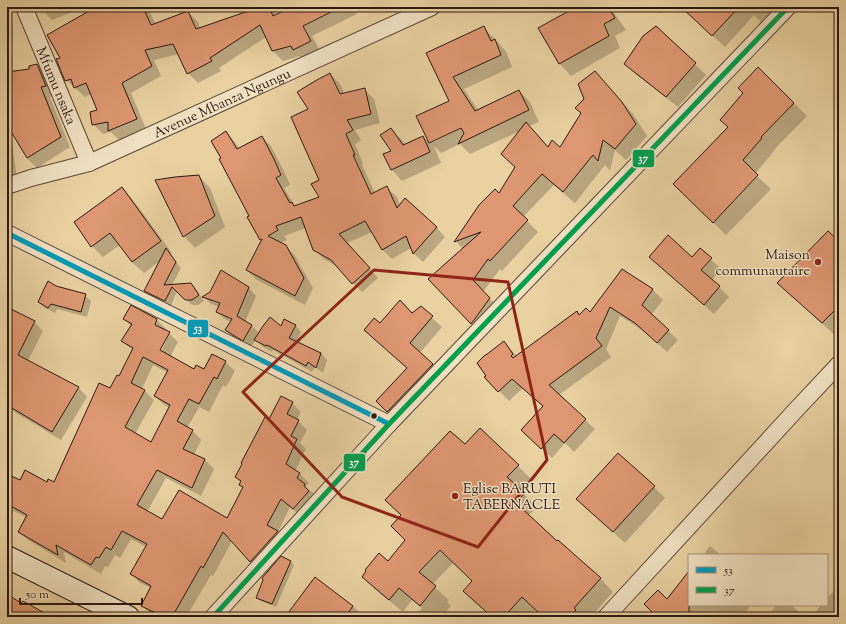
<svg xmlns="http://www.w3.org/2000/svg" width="846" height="624" font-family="'Sorts Mill Goudy',serif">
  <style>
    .shadow { fill: #0003; fill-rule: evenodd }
    .building { fill: #de9772; stroke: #2c1912; fill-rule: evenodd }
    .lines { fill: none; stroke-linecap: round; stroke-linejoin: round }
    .street-casing { stroke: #5b4736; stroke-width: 18 }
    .secondary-casing { stroke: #2c1912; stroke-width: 24 }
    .street { stroke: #f1e1c3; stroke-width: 16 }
    .secondary { stroke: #f1e1c3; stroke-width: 22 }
    .bus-1-casing { stroke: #f1e1c3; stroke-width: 8 }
    .bus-2-casing { stroke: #f1e1c3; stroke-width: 8 }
    .bus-1 { stroke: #049bbb; stroke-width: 5 }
    .bus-2 { stroke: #029f4e; stroke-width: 5 }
    .marked { fill: none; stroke: #8f2418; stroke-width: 3; stroke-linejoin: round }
    .poi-dot { fill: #8f2418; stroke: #f1e1c3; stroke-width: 1.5 }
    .bus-dot { fill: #2c1912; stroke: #f1e1c3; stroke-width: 1.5 }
    .labels { text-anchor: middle; stroke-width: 3; stroke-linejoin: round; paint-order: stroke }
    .street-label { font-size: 14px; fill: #2c1912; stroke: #f1e1c3 }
    .poi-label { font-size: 14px; fill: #2c1912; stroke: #f1e1c3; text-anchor: end }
    .line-badge { stroke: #f1e1c3; stroke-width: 1.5 }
    .badge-label { font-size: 11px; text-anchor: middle; font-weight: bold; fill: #fff }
  </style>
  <rect width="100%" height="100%" fill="#e9d1a2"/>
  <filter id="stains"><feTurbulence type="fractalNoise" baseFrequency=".005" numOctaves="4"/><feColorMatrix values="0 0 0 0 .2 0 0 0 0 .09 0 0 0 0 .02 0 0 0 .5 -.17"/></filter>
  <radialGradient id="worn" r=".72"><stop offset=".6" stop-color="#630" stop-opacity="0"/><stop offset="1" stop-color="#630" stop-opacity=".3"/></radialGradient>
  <g class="shadow">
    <path d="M7 7H13L11 15 7 14Z"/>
    <path d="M41 7H85L52 20 42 10Z"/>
    <path d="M98 7H148L155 24 188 12 198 22 200 28 263 7H269L277 15 293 7H357V9L355 10 357 14 312 36 320 51 304 59 300 56 283 61 273 51 266 37 219 68 221 71 198 83 188 73 179 54 154 60 161 76 131 93 146 129 119 140 111 132 103 134 93 124 98 111 91 94 85 97 66 80 61 59Z"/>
    <path d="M578 7H610L626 30 615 36 620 48 571 76 560 64 540 29Z"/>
    <path d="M627 7H637L635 10Z"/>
    <path d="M647 7H673L660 13 655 8 650 11Z"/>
    <path d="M681 7H781L766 27 754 15 725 47Z"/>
    <path d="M656 27 706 75 678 107 637 75 626 64Z"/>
    <path d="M484 28 506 51 512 67 464 89 478 110 519 91 530 102 539 122 529 126 548 148H560L606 84 633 114 647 136 626 160 615 150 610 171 605 165 575 203 554 185 523 217 538 232 502 271 500 269 483 292 501 310 483 335 430 279 463 249 456 241 499 194 516 167 520 131 470 154 460 144 441 153 434 146 441 163 402 181 392 170 385 155 392 151 391 129 402 140 406 145 423 137 430 143 418 117 450 102 428 53ZM465 125 466 126 433 142V140Z"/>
    <path d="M37 65 47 75 56 95 50 97 70 147 37 168 27 158 10 129 17 179 7 180V73L31 70Z"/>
    <path d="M330 74 340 84 345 94 364 89 374 99 380 123 355 130 361 140 355 144 363 164 362 165 375 193 387 188 397 197 400 205 436 227 445 237 423 262 413 253 411 248 392 259 382 249 372 232 347 243 378 278 362 292 339 268 324 259 314 249 306 228 284 236 287 240 280 243 286 246 295 256 313 288 305 305 257 280 247 270 262 241 248 217 251 216 222 158 226 132 235 142 240 149 262 137 271 146 283 169 290 185 284 188 295 206 320 197V181L310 110Z"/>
    <path d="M794 103 807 116 773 151H774L755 174 771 189 726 235 687 197Z"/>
    <path d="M199 176 210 188 225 227 195 248 184 236 156 181Z"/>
    <path d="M122 188 133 200 172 253 170 254 181 268 172 285 190 284 196 289 204 301 198 305H193L191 304 177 291 171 306 151 296 145 291 160 261 144 273 132 262 120 245 103 257 92 246Z"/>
    <path d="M839 243V335L837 337 794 298Z"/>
    <path d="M700 249 721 269 712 280 729 297 714 314 661 267 692 258Z"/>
    <path d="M222 271 249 288 256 296 245 322 252 326 259 333 281 328 295 325 301 332 296 342 321 353 327 360 323 373 315 367 312 372 273 350 272 352 262 346 256 339 251 347 234 338 226 330 231 322 225 319 217 312 219 307 211 304 204 297 211 292Z"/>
    <path d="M623 271 653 290 663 300 651 315 678 340 667 352 646 333 620 316 606 349 611 357 559 395 595 429 574 452 565 443 552 458 532 440 543 407 523 388 509 401 486 377 504 343 517 356 577 312 580 316 591 313Z"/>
    <path d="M56 287 85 295 91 301 87 317 57 309 55 313 45 308 39 302Z"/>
    <path d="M131 307 157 320 166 329 165 331 169 333 178 342 170 357 195 371 204 370 225 362 235 371 226 387 223 385 209 412 199 407 187 428 192 430 201 440 194 455 204 459 214 469 201 496 166 478 147 512 162 520H227L244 488 240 485 241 482 236 477 269 421 292 403 301 412 297 420 307 430 300 443 306 449 295 471 300 474 309 483 306 487 314 494 312 495 318 501 303 518 290 507 278 532 287 541 260 571 232 541 213 576 211 575 186 617H156L151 615 142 605 151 588 140 583 131 573 146 547 131 539 120 558 115 555 108 567 105 566 101 574 64 552 66 563 28 540 19 531 27 518 14 511 7 523V475L21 482 55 483 111 390 119 378 133 350 122 341 131 326 124 319ZM167 335H169L159 355 157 354ZM153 365 168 373 155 396 164 405 170 408 152 444 135 434 154 400 145 391 142 389Z"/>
    <path d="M7 308 34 322 43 331 28 361 79 388 87 397 61 440 13 411 7 423Z"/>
    <path d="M421 308 442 327 420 353 442 375 398 421 387 411 408 368 375 340 365 330 412 314Z"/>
    <path d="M465 446 518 466 531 479 520 490 537 507 528 516 557 543 600 578 613 592 591 617H543L535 610 529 617H492L473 581 454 562 432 585 449 600 447 602 451 606 442 617H414L422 608 412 600 403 612 376 590 363 577 388 562 406 540Z"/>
    <path d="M654 487 665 498 625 543 589 510Z"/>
    <path d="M710 546 721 555H703Z"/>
    <path d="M290 562 294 565 276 607 261 601 258 598Z"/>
    <path d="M689 573V605H751L742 617H658L667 600Z"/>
    <path d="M839 585V617H811L821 605H827V599Z"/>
    <path d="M777 605H791L804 617H765Z"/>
    <path d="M353 606 363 616 362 617H286Z"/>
  </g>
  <g class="building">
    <path d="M96 7H101L103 11 112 7H143L151 25 188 11 196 29 260 7H269L273 16 291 7H341L303 26 311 41 293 50 291 46 272 51 260 25 210 58 212 61 187 74 173 44 145 50 152 66 122 83 137 119 108 131V122L92 125 90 112 97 110 86 83 74 88 71 79 65 81 56 59 60 58 47 35Z"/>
    <path d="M576 7H608L615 18 604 24 609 36 559 64 538 28Z"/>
    <path d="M681 7H739L712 36Z"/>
    <path d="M484 26 491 41 495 39 501 55 453 77 475 111 519 90 529 110 458 144 464 133 461 128 429 143 416 116 449 101 426 53Z"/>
    <path d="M656 26 696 63 666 97 624 64 643 36Z"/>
    <path d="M37 64 46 86 41 87 61 137 27 158 7 125V72L29 69V66Z"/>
    <path d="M758 67 794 103 761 137 762 138 743 160 758 175 713 223 673 184 728 127 720 120 743 93 738 88Z"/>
    <path d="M595 71 622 102 636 124 615 149 603 140 598 161 593 155 563 192 542 174 513 206 528 220 490 261 488 259 473 280 490 298 471 324 428 279 481 232 454 242 479 205 495 189 499 193 515 167 501 154 526 122 548 147 552 140 560 147 581 113 575 108 584 99 578 84Z"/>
    <path d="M330 73 340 94 365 88 371 114 347 120 353 130 346 134 355 155H353L371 194 387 186 397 208 405 198 437 227 413 254 406 236 382 250 365 221 339 234 370 268 352 284 331 260 313 250 301 217 276 226 278 230 268 236 286 245 304 278 295 296 246 270 262 239 260 240 247 217 249 216 219 159 221 158 211 141 226 131 237 149 262 136 274 159 281 175 276 178 290 203 292 202 294 206 319 197 311 184 319 180 291 117 308 109 297 92 315 81Z"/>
    <path d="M391 128 403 145 423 136 430 152 391 170 383 154 391 151 380 135Z"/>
    <path d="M199 175 215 216 183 237 155 180 175 177Z"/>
    <path d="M122 187 161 241 132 262 110 233 91 247 74 222Z"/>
    <path d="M828 231 839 241V306L822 323 777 283Z"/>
    <path d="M668 235 692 257 700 248 712 258 701 270 720 286 704 305 649 257Z"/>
    <path d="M166 248 176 262 164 285 191 283 199 295 192 300H186L184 299 172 287 165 301 144 291Z"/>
    <path d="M622 269 653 289 642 305 669 330 657 343 635 323 610 307 596 338 602 346 549 385 586 419 564 443 554 434 541 449 521 430 543 406 512 379 498 392 484 377 486 376 477 363 485 355H486L504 341 513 354 511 356 513 358 577 311 579 315 586 308 590 312Z"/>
    <path d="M221 270 249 287 237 316 252 325 243 341 225 330 232 319 216 312 220 303 202 297 210 292Z"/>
    <path d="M48 281 56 286 86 294 81 312 51 304 48 308 38 302 44 289Z"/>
    <path d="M400 300 412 313 421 306 433 316 410 343 433 364 387 412 376 401 407 368 364 330 374 318 380 323Z"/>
    <path d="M131 305 157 319 155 325 170 332 160 350 194 369 196 365 204 369 212 354 226 361 217 379 214 377 199 404 189 399 177 421 193 430 183 449 205 459 192 488 157 470 137 505 162 519 179 490 227 518 243 487 239 485 241 481 235 477 242 464 241 463 265 417 269 419 281 396 293 402 287 414 299 420 291 436 297 439 286 464 300 473 297 478 305 484 304 486 309 491 293 509 281 499 267 525 278 531 250 562 223 532 203 568 201 566 172 617H164L141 606 151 586 130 574 147 544 122 531 111 550 106 547 99 558 96 557 91 565 56 545 58 555 18 532 27 515 7 504V474L20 480 25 470 47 482 48 479 54 482 99 383 110 388 117 375 119 376 133 348 121 341 132 324 123 319ZM143 357 168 370 154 396 170 405 151 442 125 427 145 390 131 383Z"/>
    <path d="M7 307 35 321 18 355 79 387 52 432 7 405Z"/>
    <path d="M270 317 281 326 284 319 296 325 289 338 321 353 316 368 308 362 306 366 267 345 266 346 254 340 263 326Z"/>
    <path d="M480 428 519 465 507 477 525 493 516 503 557 541 558 540 601 578 574 608 576 610 570 617H543L522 597 504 617H492L463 591 472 581 440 550 419 572 436 586 420 606 399 588 389 600 362 577 366 571 365 570 379 553 388 561 405 540 391 526 401 515 385 500 450 431 465 444Z"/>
    <path d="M618 453 655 486 613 532 576 499Z"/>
    <path d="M281 556 291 561 272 604 256 598 263 580 262 578Z"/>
    <path d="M689 571V617H657L644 604 658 590 667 599Z"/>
    <path d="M315 577 353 606 345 617H285Z"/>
    <path d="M7 594 21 603 23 601 52 617H7Z"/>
  </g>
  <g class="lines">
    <g class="street-casing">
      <g id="street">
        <path id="s1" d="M24 7 89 163"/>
        <path id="s2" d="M7 186 31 178 89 163 432 7"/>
        <path d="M7 233 389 424"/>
        <path d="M213 617 389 424 788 7"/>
        <path d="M606 617 794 412 839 364"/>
      </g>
    </g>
    <g class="secondary-casing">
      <path id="secondary" d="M7 557 128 617"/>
    </g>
    <use href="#street" class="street"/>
    <use href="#secondary" class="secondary"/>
    <g class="bus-1-casing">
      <path id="bus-1" d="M7 233 389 424"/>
    </g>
    <g class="bus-2-casing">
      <path id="bus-2" d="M213 617 389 424 788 7"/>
    </g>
    <use href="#bus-1" class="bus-1"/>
    <use href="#bus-2" class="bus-2"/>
  </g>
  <path class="marked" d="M374 270 508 282 547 460 478 547 342 497 243 392Z"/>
  <g class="poi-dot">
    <circle cx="818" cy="262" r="4"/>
    <circle cx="455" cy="496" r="4"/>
  </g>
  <circle class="bus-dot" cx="374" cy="416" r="3.5"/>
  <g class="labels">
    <g class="street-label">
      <text dy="5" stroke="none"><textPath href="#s1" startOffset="85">Mfumu nsaka</textPath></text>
      <text dy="5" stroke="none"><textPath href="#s2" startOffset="231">Avenue Mbanza Ngungu</textPath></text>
    </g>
    <g class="poi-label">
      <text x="810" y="259">Maison<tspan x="810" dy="16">communautaire</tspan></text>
      <text x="463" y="493" text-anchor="start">Eglise BARUTI<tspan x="463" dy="16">TABERNACLE</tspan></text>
    </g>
  </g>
  <g class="line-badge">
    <rect x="632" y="149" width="23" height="19" rx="4" fill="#029f4e"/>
    <rect x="187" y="319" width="22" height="19" rx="4" fill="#049bbb"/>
    <rect x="343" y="453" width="23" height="19" rx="4" fill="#029f4e"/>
  </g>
  <g class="badge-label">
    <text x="643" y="162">37</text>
    <text x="198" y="332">53</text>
    <text x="354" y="466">37</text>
  </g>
  <rect width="846" height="624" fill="none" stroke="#e9d1a2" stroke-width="24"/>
  <rect x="8" y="8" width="830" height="608" fill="none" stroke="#2c1912" stroke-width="2"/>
  <rect x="12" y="12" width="822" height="600" fill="none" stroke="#2c1912"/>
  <rect x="688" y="554" width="140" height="52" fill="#f1e1c3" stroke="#a2917c"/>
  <rect x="696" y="567" width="20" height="6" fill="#049bbb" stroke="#a2917c"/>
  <text x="724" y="574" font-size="12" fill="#2c1912">53</text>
  <rect x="696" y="587" width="20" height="6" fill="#029f4e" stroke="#a2917c"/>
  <text x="724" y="594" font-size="12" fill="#2c1912">37</text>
  <path d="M20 598v6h122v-6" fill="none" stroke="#2c1912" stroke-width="2"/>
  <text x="26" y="598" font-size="12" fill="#2c1912" stroke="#f1e1c3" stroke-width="3" paint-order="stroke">50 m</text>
  <rect width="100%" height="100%" filter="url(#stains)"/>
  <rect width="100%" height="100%" fill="url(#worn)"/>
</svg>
